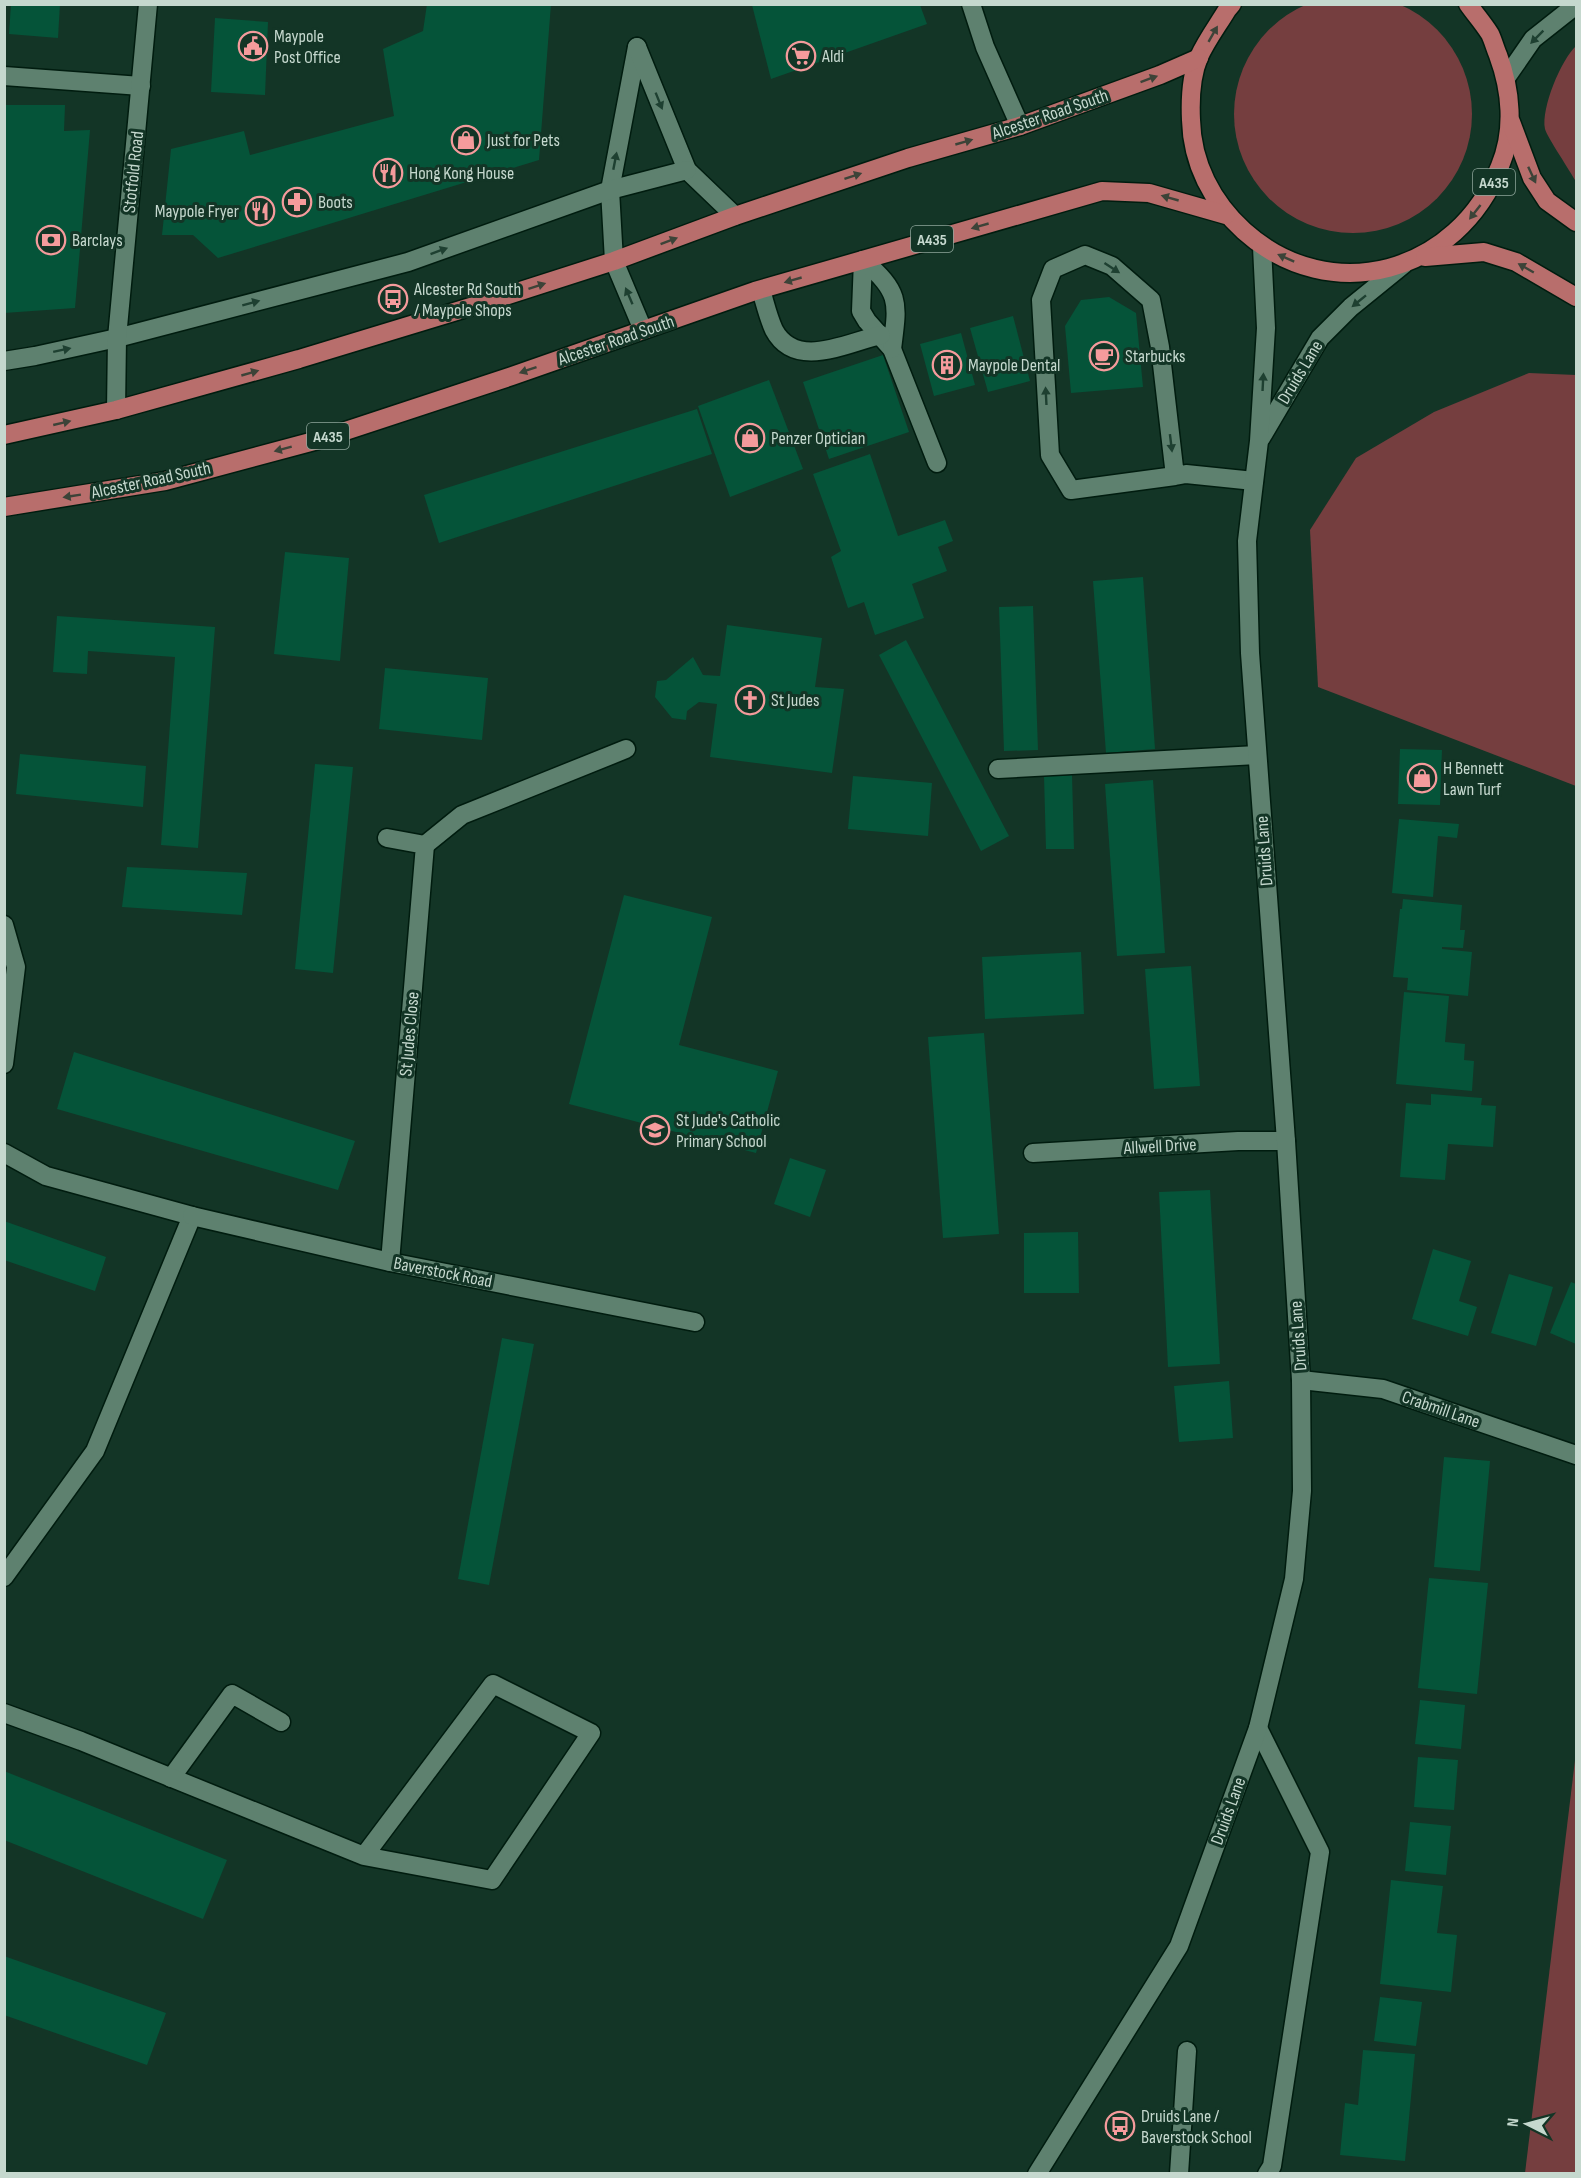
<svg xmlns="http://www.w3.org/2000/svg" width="1581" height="2178" font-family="'Sofia Sans Condensed',sans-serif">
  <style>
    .green { fill: #753e3f }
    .building { fill: #055439 }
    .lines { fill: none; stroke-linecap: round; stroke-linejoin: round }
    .service-casing { stroke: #001c0f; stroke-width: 21 }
    .minor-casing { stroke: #001c0f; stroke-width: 21 }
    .tertiary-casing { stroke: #001c0f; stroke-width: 21 }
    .trunk-casing { stroke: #001c0f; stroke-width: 21 }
    .service { stroke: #5e816f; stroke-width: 18 }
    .minor { stroke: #5e816f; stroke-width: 18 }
    .tertiary { stroke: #5e816f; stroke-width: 18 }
    .trunk { stroke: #b86e6c; stroke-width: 18 }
    .oneway { fill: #3c4338 }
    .oneway2 { fill: #1e4031 }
    .labels { text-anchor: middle; stroke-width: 6; stroke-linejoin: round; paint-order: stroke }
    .shield { fill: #133526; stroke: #90a79c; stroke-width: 1.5 }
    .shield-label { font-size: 16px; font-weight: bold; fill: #c5d8ce }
    .poi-label { font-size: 18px; fill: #c5d8ce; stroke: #133526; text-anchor: start }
    .street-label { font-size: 18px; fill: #c5d8ce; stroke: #133526 }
  </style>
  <rect width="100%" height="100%" fill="#133526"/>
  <g class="green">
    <circle cx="1353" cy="114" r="119"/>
    <path d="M1576 46V182C1571 172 1547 137 1545 129 1541 108 1561 60 1576 46Z"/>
    <path d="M1529 373 1576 375V786L1318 687 1310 530 1356 458 1434 412Z"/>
    <path d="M1576 1752V2173H1525Z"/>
  </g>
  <g class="building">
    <path d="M11 4H60L58 38 9 34Z"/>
    <path d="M427 4H551L539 160 218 258 193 235H162L171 149 244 131 250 155 394 116 383 49 423 31Z"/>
    <path d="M752 5H920L927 24 771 79Z"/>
    <path d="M215 18 268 22 265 95 211 92Z"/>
    <path d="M4 105H65L64 131 90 130 75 308 4 313Z"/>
    <path d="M1109 297 1136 313 1143 387 1071 393 1065 326 1081 300Z"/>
    <path d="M1013 316 1030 381 988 392 970 328Z"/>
    <path d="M961 333 975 385 934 396 920 344Z"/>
    <path d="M883 355 909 432 829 459 803 382Z"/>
    <path d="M769 380 803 469 730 497 698 406Z"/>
    <path d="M697 409 712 454 439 543 424 495Z"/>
    <path d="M870 454 898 536 945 520 953 541 938 547 947 571 912 584 924 618 875 635 864 602 848 608 831 557 841 551 813 474Z"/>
    <path d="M285 552 349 558 340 661 274 654Z"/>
    <path d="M1143 577 1155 749 1106 753 1093 581Z"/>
    <path d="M1033 606 1038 750 1004 751 999 607Z"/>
    <path d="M57 616 215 627 198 848 161 845 175 657 88 651 87 674 53 672Z"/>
    <path d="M727 625 822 638 815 687 844 689 832 773 710 757 717 704 699 702 687 711 686 720 672 718 655 697 657 681 666 680 693 657 703 675 720 676Z"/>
    <path d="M906 640 1009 836 981 851 879 655Z"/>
    <path d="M385 668 488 678 482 740 379 729Z"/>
    <path d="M1400 749 1442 750 1440 805 1398 804Z"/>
    <path d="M20 754 146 766 143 807 16 794Z"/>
    <path d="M315 764 353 767 333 973 295 969Z"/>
    <path d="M1072 775 1074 849H1046L1044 776Z"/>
    <path d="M853 776 932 783 928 836 848 829Z"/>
    <path d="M1153 780 1165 953 1117 956 1105 784Z"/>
    <path d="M1399 819 1459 824 1457 838 1438 836 1433 897 1392 893Z"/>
    <path d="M127 867 247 873 242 915 122 907Z"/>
    <path d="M624 895 712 917 679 1045 778 1071 756 1153 569 1104Z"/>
    <path d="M1403 899 1462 905 1460 930H1465L1463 948 1442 947V949L1472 952 1468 996 1407 990 1408 978 1393 977 1400 909H1402Z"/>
    <path d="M1081 952 1084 1014 985 1019 982 957Z"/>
    <path d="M1191 966 1200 1086 1154 1089 1145 969Z"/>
    <path d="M1404 992 1449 996 1445 1042 1465 1044 1464 1060 1474 1061 1472 1091 1396 1084Z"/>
    <path d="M984 1033 999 1234 943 1238 928 1037Z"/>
    <path d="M74 1052 355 1141 338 1190 57 1109Z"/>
    <path d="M1431 1094 1482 1098 1481 1105 1496 1106 1493 1147 1448 1144 1445 1180 1400 1177 1406 1103 1431 1105Z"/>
    <path d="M790 1158 826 1170 810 1217 774 1204Z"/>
    <path d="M1210 1190 1220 1364 1168 1367 1159 1192Z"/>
    <path d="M4 1221 106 1257 95 1291 4 1260Z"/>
    <path d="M1078 1232 1079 1293H1024V1233Z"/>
    <path d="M1433 1249 1471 1261 1459 1301 1477 1307 1468 1336 1412 1319Z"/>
    <path d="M1509 1274 1553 1287 1536 1346 1491 1333Z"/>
    <path d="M1571 1282 1576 1284V1344L1550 1333Z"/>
    <path d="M502 1338 534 1344 489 1585 458 1579Z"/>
    <path d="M1229 1381 1233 1438 1179 1442 1174 1386Z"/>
    <path d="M1444 1457 1490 1461 1480 1571 1434 1567Z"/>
    <path d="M1429 1578 1488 1583 1477 1694 1418 1688Z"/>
    <path d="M1420 1700 1465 1705 1461 1749 1415 1744Z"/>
    <path d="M1418 1757 1458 1760 1454 1810 1414 1807Z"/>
    <path d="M4 1771 227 1860 203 1919 4 1840Z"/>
    <path d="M1410 1822 1451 1826 1446 1875 1405 1871Z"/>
    <path d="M1391 1880 1443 1886 1437 1933 1457 1935 1451 1992 1380 1984Z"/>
    <path d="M4 1956 166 2013 147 2065 4 2015Z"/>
    <path d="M1380 1997 1422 2002 1416 2046 1374 2041Z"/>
    <path d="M1363 2050 1415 2054 1405 2161 1340 2155 1345 2103 1358 2105Z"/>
  </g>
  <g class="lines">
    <g class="service-casing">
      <g id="service">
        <path d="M971 4 985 47 1020 126"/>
        <path d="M637 47 610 190 614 261 643 330"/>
        <path d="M637 47 687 170 735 216"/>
        <path d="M4 76 141 86"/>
        <path d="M863 260 861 311 867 321 892 349 937 463"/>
        <path d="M863 260C901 293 898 302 892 349"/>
        <path d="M761 290C765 303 768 317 774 330 796 371 848 342 881 335"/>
        <path d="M4 361 35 356 117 338 408 262 610 190 687 170"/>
        <path d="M1175 476 1160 347 1151 300 1112 266 1085 255 1053 269 1041 300 1050 455 1071 490 1175 476 1186 474 1254 481"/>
        <path d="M998 769 1257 755"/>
        <path d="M425 845 462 815 626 749"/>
        <path d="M1258 1728 1320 1852 1272 2166 1267 2174"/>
        <path d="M171 1778 232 1694 281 1722"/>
        <path d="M1179 2174 1187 2051"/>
      </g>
    </g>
    <g class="minor-casing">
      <g id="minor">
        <path d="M116 410 117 338 148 4"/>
        <path d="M387 838 425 845 390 1262"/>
        <path d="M4 925 16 967 4 1064"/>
        <path d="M4 1153 46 1176 192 1216 95 1451 4 1577"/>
        <path d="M1033 1153 1238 1141H1286"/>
        <path d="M192 1216 390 1262 695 1322"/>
        <path d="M1301 1380 1383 1389 1576 1455"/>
        <path d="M4 1713 81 1741 364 1856 492 1880 591 1733 493 1684 364 1856"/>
      </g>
    </g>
    <g class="tertiary-casing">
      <g id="tertiary">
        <path d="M1506 78 1533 39 1576 5"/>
        <path d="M1261 438 1320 338 1351 307 1404 264"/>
        <path d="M1037 2174 1179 1946 1258 1728 1294 1579 1302 1491 1301 1380 1286 1141 1250 653 1247 541 1259 441 1266 328 1262 247"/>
      </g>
    </g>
    <g class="trunk-casing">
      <g id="trunk">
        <path d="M1232 4 1227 10C1218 25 1206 41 1199 57 1191 76 1190 99 1191 120 1192 163 1212 202 1244 231 1331 309 1458 273 1500 166 1515 130 1511 90 1498 55 1495 48 1493 40 1490 34 1483 23 1475 14 1468 4"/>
        <path d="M1511 122 1532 178 1547 201 1576 222"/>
        <path d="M1425 257 1484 252 1516 262 1576 297"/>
        <path d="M4 435 116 410 299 359 480 304 614 261 735 216 908 158 1020 126 1160 75 1199 58"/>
        <path d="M4 507 165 481 318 440 512 376 755 291 1102 191 1149 193 1226 215"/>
      </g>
    </g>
    <use href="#service" class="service"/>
    <use href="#minor" class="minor"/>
    <use href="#tertiary" class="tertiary"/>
    <use href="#trunk" class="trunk"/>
  </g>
  <defs><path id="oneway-solid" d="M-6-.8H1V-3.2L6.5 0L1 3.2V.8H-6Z" transform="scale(1.5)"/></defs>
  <g class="oneway">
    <use href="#oneway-solid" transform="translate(1213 34) rotate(-60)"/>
    <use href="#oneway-solid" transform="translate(1149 79) rotate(-20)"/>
    <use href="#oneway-solid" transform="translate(964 142) rotate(-16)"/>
    <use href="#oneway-solid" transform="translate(1532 175) rotate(65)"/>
    <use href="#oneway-solid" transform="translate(853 176) rotate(-18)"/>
    <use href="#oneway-solid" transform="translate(1170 198) rotate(-164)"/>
    <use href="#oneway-solid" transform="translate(1475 212) rotate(128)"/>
    <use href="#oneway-solid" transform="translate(980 226) rotate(164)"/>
    <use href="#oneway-solid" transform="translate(669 241) rotate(-21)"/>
    <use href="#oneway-solid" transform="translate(1286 258) rotate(-156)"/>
    <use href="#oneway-solid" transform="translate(1526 268) rotate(-150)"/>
    <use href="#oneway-solid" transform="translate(793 280) rotate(164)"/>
    <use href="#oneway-solid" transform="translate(537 286) rotate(-18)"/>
    <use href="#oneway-solid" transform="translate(528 370) rotate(161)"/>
    <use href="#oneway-solid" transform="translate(250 373) rotate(-16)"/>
    <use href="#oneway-solid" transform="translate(62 423) rotate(-13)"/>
    <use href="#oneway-solid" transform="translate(283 449) rotate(165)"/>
    <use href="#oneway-solid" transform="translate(72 496) rotate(171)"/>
  </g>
  <g class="oneway2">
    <use href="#oneway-solid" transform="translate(1537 37) rotate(135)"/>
    <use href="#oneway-solid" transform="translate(659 101) rotate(68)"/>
    <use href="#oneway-solid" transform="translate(615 161) rotate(-79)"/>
    <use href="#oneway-solid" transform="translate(439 251) rotate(-20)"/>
    <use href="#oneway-solid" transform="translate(1112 268) rotate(33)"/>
    <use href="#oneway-solid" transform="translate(629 296) rotate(-113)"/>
    <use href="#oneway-solid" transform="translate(1359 301) rotate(141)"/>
    <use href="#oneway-solid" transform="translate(251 303) rotate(-15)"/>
    <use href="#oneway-solid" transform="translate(62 350) rotate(-12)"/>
    <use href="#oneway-solid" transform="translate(1263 382) rotate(-87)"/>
    <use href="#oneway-solid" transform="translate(1046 396) rotate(-93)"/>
    <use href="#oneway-solid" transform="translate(1171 443) rotate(83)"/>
  </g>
  <defs>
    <g id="civic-ring" transform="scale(1.5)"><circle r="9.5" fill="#133526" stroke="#f59b9c" stroke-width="1.5"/><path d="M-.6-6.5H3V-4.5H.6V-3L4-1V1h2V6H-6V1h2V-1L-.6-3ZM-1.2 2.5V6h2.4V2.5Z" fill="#f59b9c"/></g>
    <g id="supermarket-ring" transform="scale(1.5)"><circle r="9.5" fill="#133526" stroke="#f59b9c" stroke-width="1.5"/><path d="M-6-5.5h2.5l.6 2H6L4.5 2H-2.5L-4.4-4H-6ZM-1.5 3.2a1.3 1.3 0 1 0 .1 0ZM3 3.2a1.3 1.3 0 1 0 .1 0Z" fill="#f59b9c"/></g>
    <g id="shop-ring" transform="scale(1.5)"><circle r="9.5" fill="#133526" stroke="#f59b9c" stroke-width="1.5"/><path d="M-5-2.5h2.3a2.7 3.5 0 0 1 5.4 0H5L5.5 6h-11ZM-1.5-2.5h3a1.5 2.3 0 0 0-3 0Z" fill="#f59b9c"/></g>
    <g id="restaurant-ring" transform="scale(1.5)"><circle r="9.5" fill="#133526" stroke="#f59b9c" stroke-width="1.5"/><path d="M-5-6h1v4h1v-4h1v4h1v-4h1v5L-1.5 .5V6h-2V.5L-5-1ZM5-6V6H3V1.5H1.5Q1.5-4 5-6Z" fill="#f59b9c"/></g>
    <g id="pharmacy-ring" transform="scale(1.5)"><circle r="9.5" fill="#133526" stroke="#f59b9c" stroke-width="1.5"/><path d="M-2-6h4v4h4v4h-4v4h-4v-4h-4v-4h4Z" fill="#f59b9c"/></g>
    <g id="bank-ring" transform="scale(1.5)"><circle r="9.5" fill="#133526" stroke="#f59b9c" stroke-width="1.5"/><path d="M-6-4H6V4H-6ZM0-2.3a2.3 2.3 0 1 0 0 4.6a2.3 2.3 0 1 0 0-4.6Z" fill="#f59b9c"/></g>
    <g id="bus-ring" transform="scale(1.5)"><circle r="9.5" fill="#133526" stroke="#f59b9c" stroke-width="1.5"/><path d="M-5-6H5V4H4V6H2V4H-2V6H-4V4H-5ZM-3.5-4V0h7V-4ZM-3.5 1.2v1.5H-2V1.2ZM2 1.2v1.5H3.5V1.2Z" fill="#f59b9c"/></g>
    <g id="cafe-ring" transform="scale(1.5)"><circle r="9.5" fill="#133526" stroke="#f59b9c" stroke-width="1.5"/><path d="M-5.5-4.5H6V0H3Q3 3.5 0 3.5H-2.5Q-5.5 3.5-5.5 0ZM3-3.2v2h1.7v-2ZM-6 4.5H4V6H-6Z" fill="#f59b9c"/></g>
    <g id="building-ring" transform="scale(1.5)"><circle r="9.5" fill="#133526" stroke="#f59b9c" stroke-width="1.5"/><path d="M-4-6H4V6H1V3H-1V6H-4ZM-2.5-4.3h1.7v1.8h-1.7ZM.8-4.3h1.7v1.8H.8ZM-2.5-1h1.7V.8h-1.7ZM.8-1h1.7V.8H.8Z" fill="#f59b9c"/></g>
    <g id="church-ring" transform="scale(1.5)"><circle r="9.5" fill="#133526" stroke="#f59b9c" stroke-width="1.5"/><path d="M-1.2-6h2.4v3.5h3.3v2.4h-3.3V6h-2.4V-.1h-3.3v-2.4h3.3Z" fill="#f59b9c"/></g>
    <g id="school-ring" transform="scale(1.5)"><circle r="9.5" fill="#133526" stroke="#f59b9c" stroke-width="1.5"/><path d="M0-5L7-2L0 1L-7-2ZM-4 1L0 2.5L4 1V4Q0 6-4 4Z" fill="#f59b9c"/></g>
  </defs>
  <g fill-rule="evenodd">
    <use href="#civic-ring" x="253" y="46"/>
    <use href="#supermarket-ring" x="801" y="56"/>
    <use href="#shop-ring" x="466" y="140"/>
    <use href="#restaurant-ring" x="388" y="173"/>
    <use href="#pharmacy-ring" x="297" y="202"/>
    <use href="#restaurant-ring" x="260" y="211"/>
    <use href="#bank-ring" x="51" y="240"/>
    <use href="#bus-ring" x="393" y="299"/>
    <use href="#cafe-ring" x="1104" y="356"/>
    <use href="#building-ring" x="947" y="365"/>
    <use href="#shop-ring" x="750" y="438"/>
    <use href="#church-ring" x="750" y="700"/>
    <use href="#shop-ring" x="1422" y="778"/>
    <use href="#school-ring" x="655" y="1130"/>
    <use href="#bus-ring" x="1120" y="2126"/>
  </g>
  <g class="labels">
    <g class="shield">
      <rect x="1473" y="169" width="42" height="26" rx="4.5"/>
      <rect x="911" y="226" width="42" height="26" rx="4.5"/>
      <rect x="307" y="423" width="42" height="26" rx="4.5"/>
    </g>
    <g class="shield-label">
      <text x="1494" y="188">A435</text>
      <text x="932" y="245">A435</text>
      <text x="328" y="442">A435</text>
    </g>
    <g class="poi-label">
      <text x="274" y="42">Maypole<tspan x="274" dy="21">Post Office</tspan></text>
      <text x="822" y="62">Aldi</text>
      <text x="487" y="146">Just for Pets</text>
      <text x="409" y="179">Hong Kong House</text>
      <text x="318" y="208">Boots</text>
      <text x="239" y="217" text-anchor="end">Maypole Fryer</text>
      <text x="72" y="246">Barclays</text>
      <text x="414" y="295">Alcester Rd South<tspan x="414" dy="21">/ Maypole Shops</tspan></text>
      <text x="1125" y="362">Starbucks</text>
      <text x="968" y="371">Maypole Dental</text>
      <text x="771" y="444">Penzer Optician</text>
      <text x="771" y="706">St Judes</text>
      <text x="1443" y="774">H Bennett<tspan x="1443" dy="21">Lawn Turf</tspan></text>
      <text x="676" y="1126">St Jude's Catholic<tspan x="676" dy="21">Primary School</tspan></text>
      <text x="1141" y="2122">Druids Lane /<tspan x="1141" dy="21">Baverstock School</tspan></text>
    </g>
    <g class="street-label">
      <text transform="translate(1050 114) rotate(-19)" y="6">Alcester Road South</text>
      <text transform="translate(133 172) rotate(-84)" y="6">Stotfold Road</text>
      <text transform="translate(616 340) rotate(-19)" y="6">Alcester Road South</text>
      <text transform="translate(1300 372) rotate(-59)" y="6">Druids Lane</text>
      <text transform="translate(151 480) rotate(-12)" y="6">Alcester Road South</text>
      <text transform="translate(1264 851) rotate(-94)" y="6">Druids Lane</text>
      <text transform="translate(409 1034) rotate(-85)" y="6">St Judes Close</text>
      <text transform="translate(1160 1146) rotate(-3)" y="6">Allwell Drive</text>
      <text transform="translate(443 1272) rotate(11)" y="6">Baverstock Road</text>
      <text transform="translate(1298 1336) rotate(-94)" y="6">Druids Lane</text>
      <text transform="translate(1441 1409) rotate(19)" y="6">Crabmill Lane</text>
      <text transform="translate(1228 1811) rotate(-70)" y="6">Druids Lane</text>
    </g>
  </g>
  <rect width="1581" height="2178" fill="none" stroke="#c5d8ce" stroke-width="12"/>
  <g transform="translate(1527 2124) rotate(276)" stroke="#133526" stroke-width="4.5" paint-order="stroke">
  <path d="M0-4.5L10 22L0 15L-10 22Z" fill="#c5d8ce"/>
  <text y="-9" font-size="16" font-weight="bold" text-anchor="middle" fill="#c5d8ce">N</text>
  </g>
</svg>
